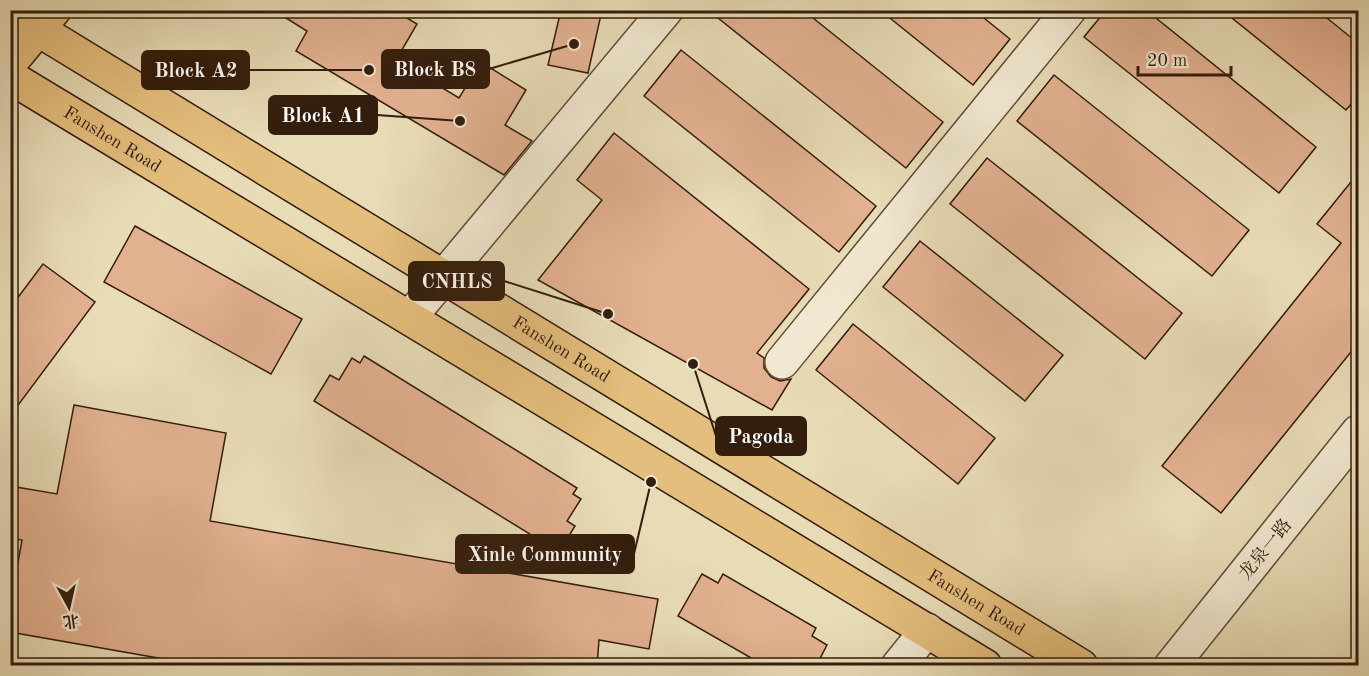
<svg xmlns="http://www.w3.org/2000/svg" width="1369" height="676" font-family="'Old Standard TT','Noto Serif SC',serif">
  <style>
    .building { fill: #e2b190; stroke: #331d0c; stroke-width: 1.5 }
    .lines { fill: none; stroke-linecap: round; stroke-linejoin: round }
    .minor-casing { stroke: #604d37; stroke-width: 36 }
    .major-casing { stroke: #331d0c; stroke-width: 36 }
    .minor { stroke: #f0e8d0; stroke-width: 33 }
    .major { stroke: #e4be7c; stroke-width: 33 }
    .labels { text-anchor: middle; stroke-width: 5; stroke-linejoin: round; paint-order: stroke }
    .street-label { font-size: 18px; fill: #331d0c; stroke: #f0e8d0 }
    .leader { fill: none; stroke: #331d0c; stroke-width: 2 }
    .callout-dot { fill: #331d0c; stroke: #f0e8d0; stroke-width: 2 }
    .callout { fill: #331d0c; stroke: #331d0c; stroke-width: 2 }
    .callout-label { font-size: 20px; text-anchor: middle; font-weight: bold; fill: #fff }
  </style>
  <rect width="100%" height="100%" fill="#e8dcb7"/>
  <filter id="stains"><feTurbulence type="fractalNoise" baseFrequency=".00333" numOctaves="4"/><feColorMatrix values="0 0 0 0 .2 0 0 0 0 .09 0 0 0 0 .02 0 0 0 .5 -.17"/></filter>
  <radialGradient id="worn" r=".72"><stop offset=".6" stop-color="#630" stop-opacity="0"/><stop offset="1" stop-color="#630" stop-opacity=".3"/></radialGradient>
  <g class="building">
    <path d="M273 10H394L417 24 396 60 459 98 481 62 526 90 505 125 532 141 504 175 296 51 307 31Z"/>
    <path d="M561 10H602L588 73 548 65Z"/>
    <path d="M708 10H803L943 122 906 168Z"/>
    <path d="M880 10H974L1010 39 973 85Z"/>
    <path d="M1106 10H1146L1316 147 1279 193 1084 37Z"/>
    <path d="M1222 10H1317L1359 44V95L1346 110Z"/>
    <path d="M681 50 876 206 839 252 644 96Z"/>
    <path d="M1054 75 1249 230 1212 276 1017 121Z"/>
    <path d="M614 133 809 289 757 353 764 358V368L771 377 780 381 791 379 772 410 538 280 602 200 577 180Z"/>
    <path d="M987 158 1182 313 1145 359 950 204Z"/>
    <path d="M1359 172V342L1221 513 1162 466 1341 243 1317 224Z"/>
    <path d="M135 226 302 319 271 374 104 282Z"/>
    <path d="M920 241 1063 355 1025 401 883 287Z"/>
    <path d="M43 264 95 302 10 416V308Z"/>
    <path d="M853 324 995 438 958 484 816 370Z"/>
    <path d="M364 356 577 488 573 494 581 499 567 521 575 526 559 552 314 401 330 375 339 380 352 358 360 363Z"/>
    <path d="M74 405 226 433 210 521 658 599 649 649 599 640 597 666H204L10 632V607L22 540 10 538V486L57 494Z"/>
    <path d="M702 574 718 583 723 574 816 628 812 636 827 645 816 666H765L678 616Z"/>
  </g>
  <g class="lines">
    <g class="minor-casing">
      <g id="minor">
        <path d="M411 316 666 10"/>
        <path d="M782 362 1069 10"/>
        <path d="M898 666 927 630"/>
        <path d="M1171 666 1358 432"/>
      </g>
    </g>
    <g class="major-casing">
      <g id="major">
        <path id="s1" d="M11 13 1081 666"/>
        <path d="M10 63 54 10"/>
        <path id="s2" d="M10 77 985 666"/>
      </g>
    </g>
    <use href="#minor" class="minor"/>
    <use href="#major" class="major"/>
  </g>
  <g class="labels">
    <g class="street-label">
      <text dy="6" stroke="none"><textPath href="#s2" startOffset="120">Fanshen Road</textPath></text>
      <text dy="6" stroke="none"><textPath href="#s1" startOffset="645">Fanshen Road</textPath></text>
      <text transform="translate(1265 549) rotate(-51)" y="6">龙泉一路</text>
      <text dy="6" stroke="none"><textPath href="#s1" startOffset="1131">Fanshen Road</textPath></text>
    </g>
  </g>
  <path class="leader" d="M574 44L489 69M369 70L249 70M460 121L377 115M608 314L504 281M693 364L716 436M651 482L634 554"/>
  <g class="callout-dot">
    <circle cx="574" cy="44" r="6"/>
    <circle cx="369" cy="70" r="6"/>
    <circle cx="460" cy="121" r="6"/>
    <circle cx="608" cy="314" r="6"/>
    <circle cx="693" cy="364" r="6"/>
    <circle cx="651" cy="482" r="6"/>
  </g>
  <g class="callout">
    <rect x="382" y="50" width="107" height="38" rx="6"/>
    <rect x="142" y="51" width="107" height="38" rx="6"/>
    <rect x="269" y="96" width="108" height="38" rx="6"/>
    <rect x="409" y="262" width="95" height="38" rx="6"/>
    <rect x="716" y="417" width="90" height="38" rx="6"/>
    <rect x="456" y="535" width="178" height="38" rx="6"/>
  </g>
  <g class="callout-label">
    <text x="435" y="76">Block B8</text>
    <text x="196" y="77">Block A2</text>
    <text x="323" y="122">Block A1</text>
    <text x="457" y="288">CNHLS</text>
    <text x="761" y="443">Pagoda</text>
    <text x="545" y="561">Xinle Community</text>
  </g>
  <rect width="1369" height="676" fill="none" stroke="#e8dcb7" stroke-width="36"/>
  <rect x="12" y="12" width="1345" height="652" fill="none" stroke="#331d0c" stroke-width="3"/>
  <rect x="18" y="18" width="1333" height="640" fill="none" stroke="#331d0c" stroke-width="1.5"/>
  <g transform="translate(69 607) rotate(172)" stroke="#f0e8d0" stroke-width="4.5" paint-order="stroke">
  <path d="M0-4.5L10 22L0 15L-10 22Z" fill="#331d0c"/>
  <text y="-9" font-size="16" font-weight="bold" text-anchor="middle" fill="#331d0c">北</text>
  </g>
  <path d="M1138 66v9h93v-9" fill="none" stroke="#331d0c" stroke-width="3"/>
  <text x="1147" y="66" font-size="18" fill="#331d0c" stroke="#f0e8d0" stroke-width="4.5" paint-order="stroke">20 m</text>
  <rect width="100%" height="100%" filter="url(#stains)"/>
  <rect width="100%" height="100%" fill="url(#worn)"/>
</svg>
